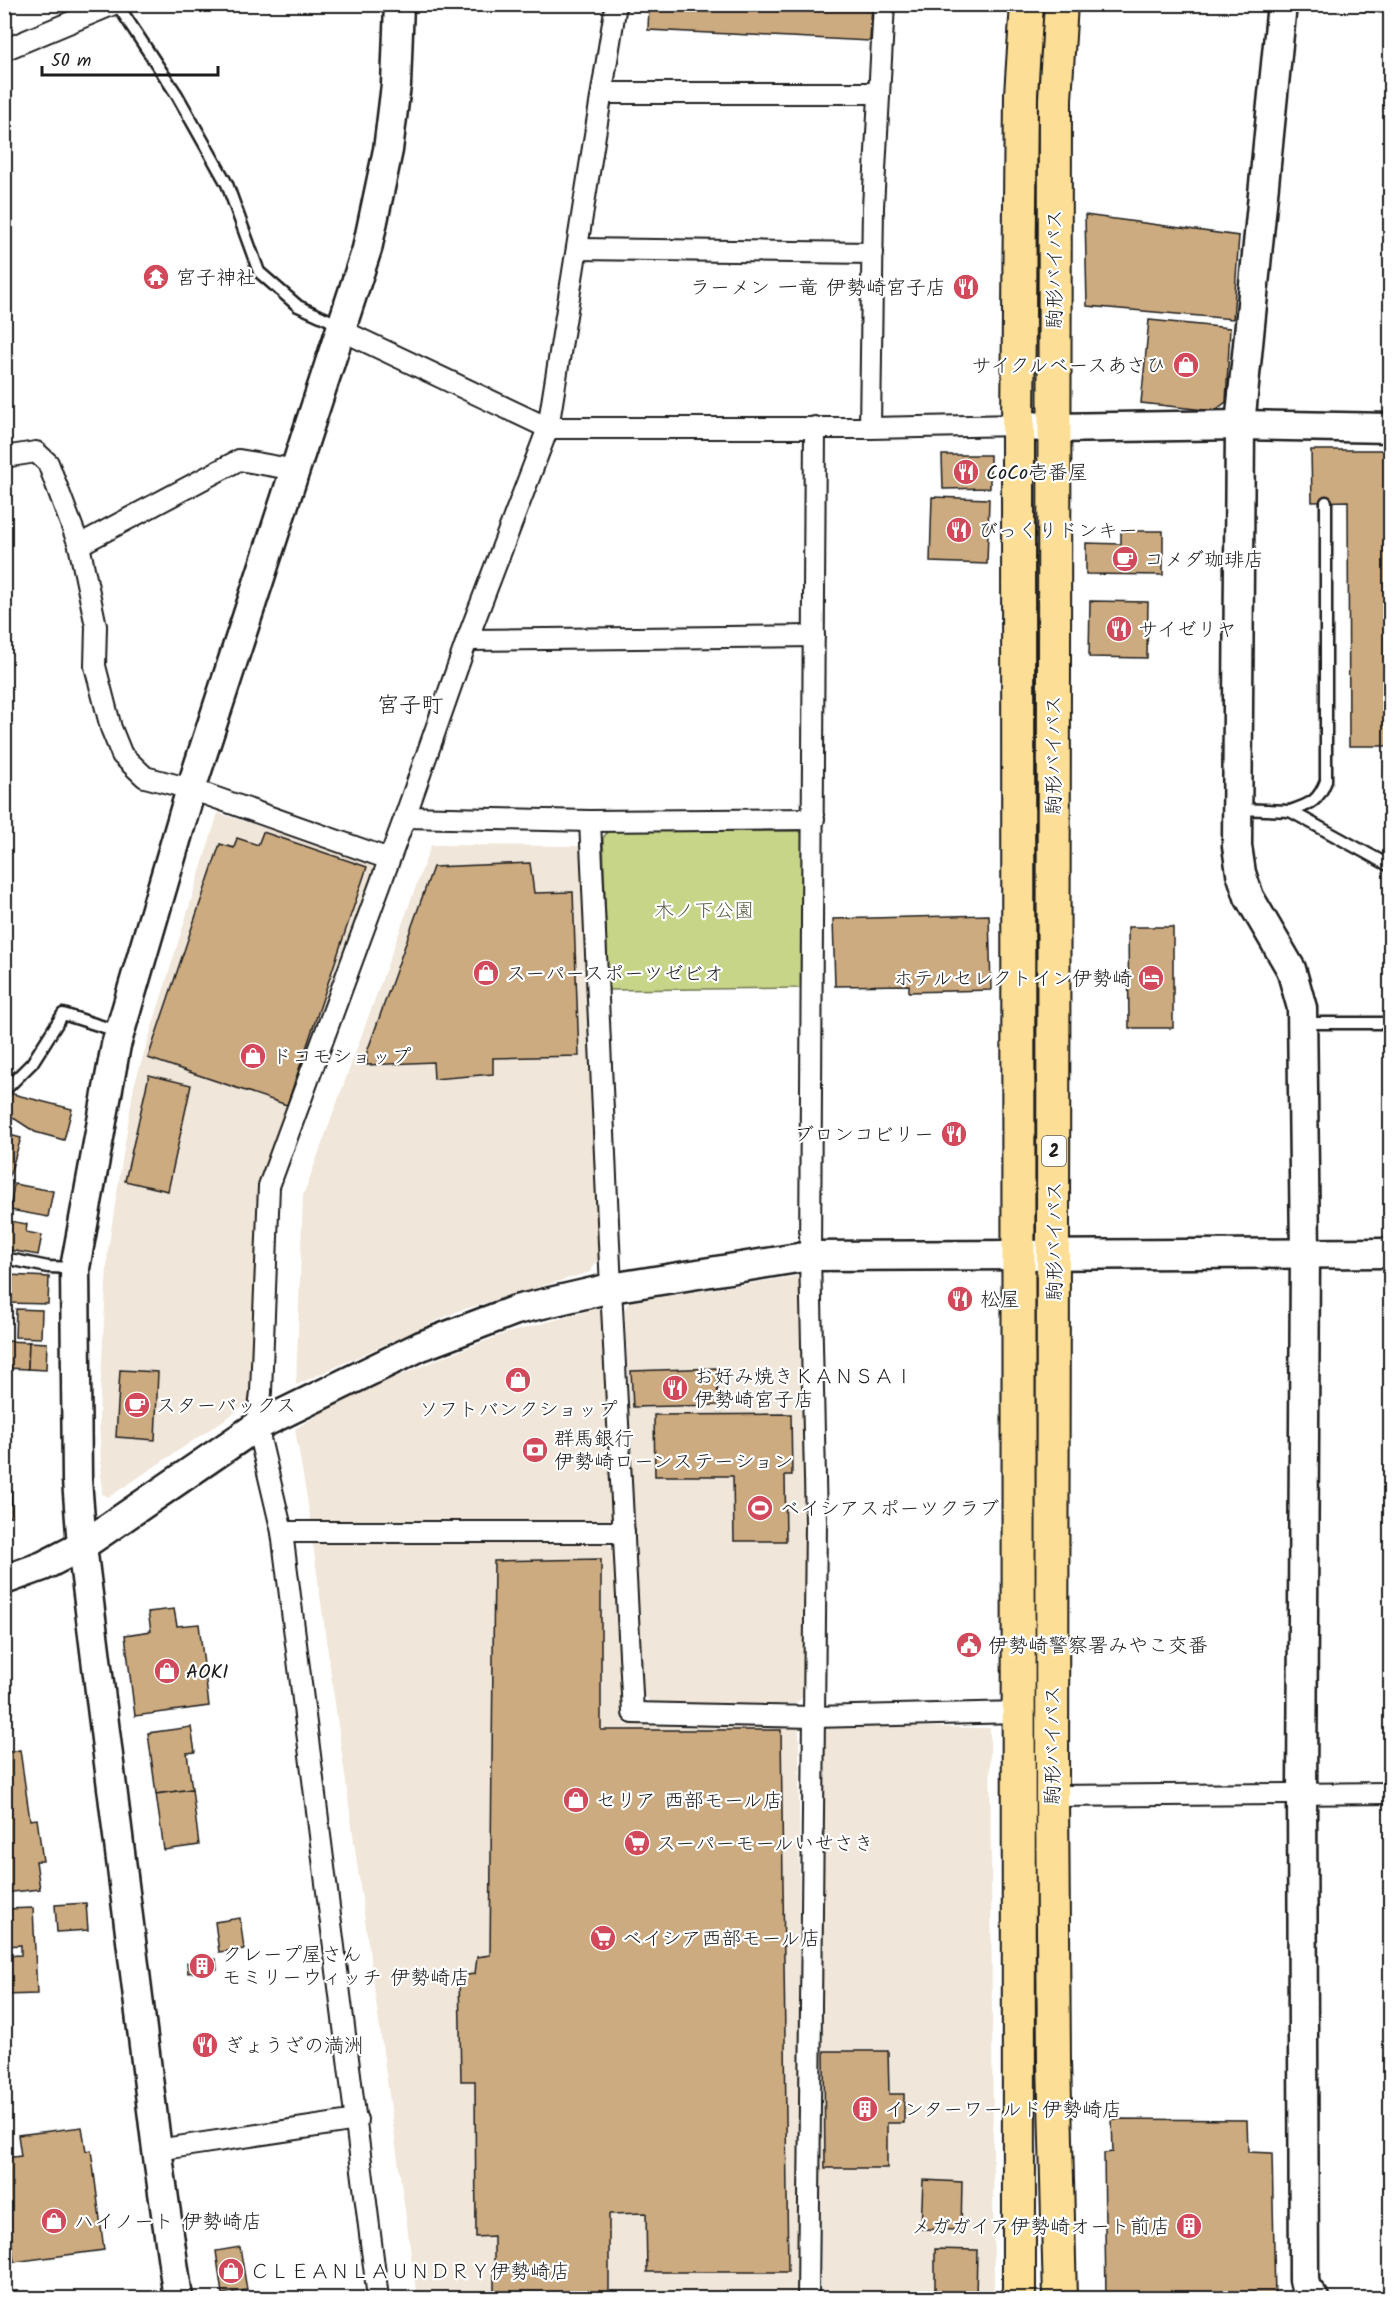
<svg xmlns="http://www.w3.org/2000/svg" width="1395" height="2303" font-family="Kalam,'Klee One',sans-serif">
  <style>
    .built { fill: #f0e6d9 }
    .green { fill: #c7d589; stroke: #727852; stroke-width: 1.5 }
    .building { fill: #cdab80; stroke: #1c1c1c; stroke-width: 1.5 }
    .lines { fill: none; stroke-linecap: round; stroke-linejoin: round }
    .lane-casing { stroke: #1c1c1c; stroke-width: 15 }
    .street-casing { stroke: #1c1c1c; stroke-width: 24 }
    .secondary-casing { stroke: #1c1c1c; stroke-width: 33 }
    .primary-casing { stroke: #1c1c1c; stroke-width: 36 }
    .lane { stroke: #fff; stroke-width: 10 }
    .street { stroke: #fff; stroke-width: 20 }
    .secondary { stroke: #fff; stroke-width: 28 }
    .primary { stroke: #fcde96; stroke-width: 32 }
    .labels { text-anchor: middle; stroke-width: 4.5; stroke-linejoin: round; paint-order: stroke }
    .shield { fill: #fff; stroke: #606060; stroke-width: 1.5 }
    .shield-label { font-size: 18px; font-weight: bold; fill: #1c1c1c }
    .street-label { font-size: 20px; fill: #1c1c1c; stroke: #fff }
    .poi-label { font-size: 20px; fill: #1c1c1c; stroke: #fff; text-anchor: start }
    .park-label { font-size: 20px; fill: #585d42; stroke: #fff }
    .quarter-label { font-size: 22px; fill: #1c1c1c; stroke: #fff }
  </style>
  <rect width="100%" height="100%" fill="#fff"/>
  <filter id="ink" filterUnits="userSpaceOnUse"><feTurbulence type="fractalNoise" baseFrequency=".0167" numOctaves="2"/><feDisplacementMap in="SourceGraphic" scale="12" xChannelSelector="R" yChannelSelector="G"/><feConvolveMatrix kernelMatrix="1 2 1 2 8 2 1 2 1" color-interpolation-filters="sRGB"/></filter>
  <g filter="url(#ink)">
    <g class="built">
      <path d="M218 813 369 861 374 871 259 1184 249 1403 109 1497 102 1494 99 1415 108 1249 134 1086Z"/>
      <path d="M431 845 580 846 599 1258 590 1272 458 1311 296 1385 303 1196Z"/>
      <path d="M798 1276 806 1285V1694L795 1704 652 1703 640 1693 625 1308 629 1302Z"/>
      <path d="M599 1308 604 1315 613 1514 607 1523 311 1522 295 1429 345 1399 441 1358 504 1334Z"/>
      <path d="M608 1543 615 1552 624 1725H798L799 1730 800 2298H417L313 1544Z"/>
      <path d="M824 1725 990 1728 994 2298H821L818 1734Z"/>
    </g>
    <path class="green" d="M608 831H799L804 835 801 988 608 990 603 838Z"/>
    <g class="building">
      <path d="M649 4H872L870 41 648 30Z"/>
      <path d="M1085 215 1239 236 1233 319 1087 306Z"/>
      <path d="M1149 320 1230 328 1226 402 1214 411 1141 403Z"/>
      <path d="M1311 450H1390V746H1349L1348 501 1312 502Z"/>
      <path d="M942 455H990V488L943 489Z"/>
      <path d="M932 497 989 499 987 564 930 562Z"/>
      <path d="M1121 531H1163V575L1086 574V543L1121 544Z"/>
      <path d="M1090 601 1148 602 1147 658 1089 657Z"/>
      <path d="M263 832 367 867 287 1105 148 1058 220 844 234 848 237 838 258 845Z"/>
      <path d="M530 863 534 893 573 892 579 1056 493 1058V1074L434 1079 433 1062 367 1065V1052L433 867Z"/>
      <path d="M989 915 991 990 909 992V985L835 986 833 919Z"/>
      <path d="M1128 927H1173V1028H1129Z"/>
      <path d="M149 1075 191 1085 168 1191 125 1181Z"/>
      <path d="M9 1093 72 1109 64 1140 35 1132 4 1112Z"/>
      <path d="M6 1134 21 1138 8 1180 4 1179Z"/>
      <path d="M14 1184 53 1191 48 1217 10 1210Z"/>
      <path d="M4 1220 27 1224 26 1232 42 1235 38 1255 4 1249Z"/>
      <path d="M8 1275 49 1277 48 1304 7 1303Z"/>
      <path d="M16 1309 42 1310 41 1338 15 1337Z"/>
      <path d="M4 1341 29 1342 28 1369 4 1368Z"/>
      <path d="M29 1342 47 1343 46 1370 28 1369Z"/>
      <path d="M717 1368 718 1405 633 1407 631 1371Z"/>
      <path d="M120 1370 158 1372 155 1440 116 1437Z"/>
      <path d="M791 1414 792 1475H785L786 1541H734L733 1476H655L654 1415Z"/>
      <path d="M4 1481 6 1490H11L12 1516 4 1517Z"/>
      <path d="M601 1559V1730H781L788 2272H647L646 2213 609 2214V2298H494V2236L476 2237 475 2081H461L459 1976 475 1974 477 1957 490 1955 494 1561Z"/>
      <path d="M174 1609 177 1626 199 1624 209 1706 135 1716 125 1635 151 1631 148 1612Z"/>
      <path d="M191 1727 195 1752 187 1753 192 1789 156 1794 148 1733Z"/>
      <path d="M20 1750 30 1820 37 1819 43 1861H36L40 1889 4 1893V1753Z"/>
      <path d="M192 1789 199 1845 164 1850 156 1794Z"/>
      <path d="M86 1903 88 1930 57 1932 55 1905Z"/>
      <path d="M33 1908 37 1994 4 1995V1956L21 1955V1945L4 1946V1909Z"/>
      <path d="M240 1918 244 1949 219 1952 215 1922Z"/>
      <path d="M216 1959 217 1969 188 1973 187 1963Z"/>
      <path d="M824 2051H888L889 2094H904V2123H887V2168H825Z"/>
      <path d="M1112 2119 1247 2120 1248 2152 1272 2153 1275 2298H1106L1104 2153 1113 2152Z"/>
      <path d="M82 2127 86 2151 91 2150 104 2250 14 2262 4 2192V2158L21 2156 18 2135Z"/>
      <path d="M923 2180 962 2182 961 2230 921 2229Z"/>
      <path d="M240 2247 247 2290 222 2294 216 2251Z"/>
      <path d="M935 2249 977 2250 976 2298 935 2297Z"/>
    </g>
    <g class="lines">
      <g class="lane-casing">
        <g id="lane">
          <path d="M117 4 177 95 227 184 259 272 298 306 329 320 340 329"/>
          <path d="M1364 4 1390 7"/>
          <path d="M1238 809 1290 811 1390 866"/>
          <path d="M1290 811C1310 804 1318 802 1326 781V502"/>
          <path d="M1304 1023H1390"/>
          <path d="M4 1091 32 1063 63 1014 120 1032"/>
          <path d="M4 1258 48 1267 75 1268"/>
        </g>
      </g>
      <g class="street-casing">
        <g id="street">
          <path d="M4 50 114 4"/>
          <path d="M604 93H879"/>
          <path d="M578 249 873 253"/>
          <path d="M341 330 548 428H870L1018 425"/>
          <path d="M870 428 873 207 884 4"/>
          <path d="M4 457 36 452 48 463 79 545 96 626 95 666 111 728 122 755 145 777 191 789 389 859"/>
          <path d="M79 545 239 460 296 470"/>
          <path d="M467 640 814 636"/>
          <path d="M405 817 590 821 814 819"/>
          <path d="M590 821 611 1288 633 1713 814 1717 1019 1712"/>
          <path d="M282 1532H624"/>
          <path d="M1052 1796 1390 1793"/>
          <path d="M157 2150 357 2120"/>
          <path d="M378 2298 282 1532 257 1426 261 1392 269 1186 405 817 467 640 548 428 616 4"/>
          <path d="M808 2298 816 1522 810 1256 815 427"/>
        </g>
      </g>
      <g class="secondary-casing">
        <g id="secondary">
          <path d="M1282 4 1240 425 1237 846 1241 873 1249 897 1291 969 1302 1008 1305 1252 1302 1794 1304 2280 1306 2288 1314 2298"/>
          <path d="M1018 425 1053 428 1240 425 1390 428"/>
          <path d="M4 1580 43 1566 82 1546 257 1426 421 1346 516 1310 611 1288 810 1256 1390 1253"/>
          <path d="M178 2298 157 2150 82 1546 77 1480 75 1268 116 1045 191 789 367 249 388 150 396 85 399 4"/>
        </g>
      </g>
      <g class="primary-casing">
        <g id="primary">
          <path d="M1019 2298 1018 425 1021 94 1027 4"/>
          <path d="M1060 2298 1054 2061 1052 1796 1055 99 1061 4"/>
        </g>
      </g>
      <use href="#lane" class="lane"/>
      <use href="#street" class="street"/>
      <use href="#secondary" class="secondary"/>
      <use href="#primary" class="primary"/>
    </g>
  </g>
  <defs>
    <g id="temple-disc" transform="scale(1.35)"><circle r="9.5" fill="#d1495b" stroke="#fff"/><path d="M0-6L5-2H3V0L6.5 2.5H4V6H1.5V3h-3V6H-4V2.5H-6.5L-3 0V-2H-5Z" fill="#fff"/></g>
    <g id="restaurant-disc" transform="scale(1.35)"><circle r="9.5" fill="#d1495b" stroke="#fff"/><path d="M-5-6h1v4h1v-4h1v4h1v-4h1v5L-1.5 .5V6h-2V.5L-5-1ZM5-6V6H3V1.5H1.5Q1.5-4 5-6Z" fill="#fff"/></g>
    <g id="shop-disc" transform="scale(1.35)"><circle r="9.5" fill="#d1495b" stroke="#fff"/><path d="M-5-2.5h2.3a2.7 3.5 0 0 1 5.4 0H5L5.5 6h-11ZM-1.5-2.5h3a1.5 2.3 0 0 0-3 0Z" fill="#fff"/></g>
    <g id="cafe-disc" transform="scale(1.35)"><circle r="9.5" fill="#d1495b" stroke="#fff"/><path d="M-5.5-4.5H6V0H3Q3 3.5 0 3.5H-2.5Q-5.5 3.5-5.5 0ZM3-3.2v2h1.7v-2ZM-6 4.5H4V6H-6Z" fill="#fff"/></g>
    <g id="hotel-disc" transform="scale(1.35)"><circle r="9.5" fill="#d1495b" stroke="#fff"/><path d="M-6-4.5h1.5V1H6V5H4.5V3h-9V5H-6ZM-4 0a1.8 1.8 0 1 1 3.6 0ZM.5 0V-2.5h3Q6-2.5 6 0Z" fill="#fff"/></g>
    <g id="bank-disc" transform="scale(1.35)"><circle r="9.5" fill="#d1495b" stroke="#fff"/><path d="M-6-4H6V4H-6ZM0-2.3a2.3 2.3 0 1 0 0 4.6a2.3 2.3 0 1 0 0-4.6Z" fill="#fff"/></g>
    <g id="stadium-disc" transform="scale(1.35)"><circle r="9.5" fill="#d1495b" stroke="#fff"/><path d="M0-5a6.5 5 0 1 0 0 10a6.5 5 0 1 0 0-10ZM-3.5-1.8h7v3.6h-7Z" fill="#fff"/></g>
    <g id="civic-disc" transform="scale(1.35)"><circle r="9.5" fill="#d1495b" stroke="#fff"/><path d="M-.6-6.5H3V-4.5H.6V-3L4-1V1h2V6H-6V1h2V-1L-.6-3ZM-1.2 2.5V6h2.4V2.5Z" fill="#fff"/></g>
    <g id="supermarket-disc" transform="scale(1.35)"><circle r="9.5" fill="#d1495b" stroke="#fff"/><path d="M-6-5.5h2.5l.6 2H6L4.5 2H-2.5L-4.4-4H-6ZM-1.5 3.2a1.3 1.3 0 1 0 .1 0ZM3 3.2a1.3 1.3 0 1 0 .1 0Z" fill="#fff"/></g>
    <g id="building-disc" transform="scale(1.35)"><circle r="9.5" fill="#d1495b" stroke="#fff"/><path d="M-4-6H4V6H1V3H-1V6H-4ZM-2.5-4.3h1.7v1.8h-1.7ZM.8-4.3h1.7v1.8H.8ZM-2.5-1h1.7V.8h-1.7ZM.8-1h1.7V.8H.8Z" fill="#fff"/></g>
  </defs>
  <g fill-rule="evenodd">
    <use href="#temple-disc" x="156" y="277"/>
    <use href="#restaurant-disc" x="966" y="287"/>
    <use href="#shop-disc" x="1186" y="365"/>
    <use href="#restaurant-disc" x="966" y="472"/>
    <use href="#restaurant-disc" x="959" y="530"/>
    <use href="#cafe-disc" x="1125" y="559"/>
    <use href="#restaurant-disc" x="1119" y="629"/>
    <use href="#shop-disc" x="486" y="973"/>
    <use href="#hotel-disc" x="1151" y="978"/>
    <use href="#shop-disc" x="253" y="1056"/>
    <use href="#restaurant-disc" x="954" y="1134"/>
    <use href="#restaurant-disc" x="960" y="1299"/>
    <use href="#shop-disc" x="518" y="1380"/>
    <use href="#restaurant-disc" x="675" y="1388"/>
    <use href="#cafe-disc" x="137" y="1405"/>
    <use href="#bank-disc" x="535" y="1450"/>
    <use href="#stadium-disc" x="760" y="1508"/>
    <use href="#civic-disc" x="969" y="1645"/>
    <use href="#shop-disc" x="167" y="1671"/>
    <use href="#shop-disc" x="576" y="1800"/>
    <use href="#supermarket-disc" x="637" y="1843"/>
    <use href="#supermarket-disc" x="603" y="1938"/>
    <use href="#building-disc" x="202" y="1966"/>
    <use href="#restaurant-disc" x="205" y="2045"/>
    <use href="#building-disc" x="865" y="2109"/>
    <use href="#shop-disc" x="54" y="2221"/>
    <use href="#building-disc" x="1189" y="2226"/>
    <use href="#shop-disc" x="231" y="2271"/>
  </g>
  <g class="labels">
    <rect class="shield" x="1042" y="1136" width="24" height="30" rx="4.5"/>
    <g class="shield-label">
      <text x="1054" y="1157">2</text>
    </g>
    <g class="street-label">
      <text transform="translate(1054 269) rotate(-90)" y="7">駒形バイパス</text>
      <text transform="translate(1053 755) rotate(-90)" y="7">駒形バイパス</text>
      <text transform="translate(1054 1241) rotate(-90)" y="7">駒形バイパス</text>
      <text transform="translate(1052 1745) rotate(-90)" y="7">駒形バイパス</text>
    </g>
    <g class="poi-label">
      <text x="176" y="284">宮子神社</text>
      <text x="946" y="294" text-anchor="end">ラーメン 一竜 伊勢崎宮子店</text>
      <text x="1166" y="372" text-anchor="end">サイクルベースあさひ</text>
      <text x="986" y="479">CoCo壱番屋</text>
      <text x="978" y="537">びっくりドンキー</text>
      <text x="1144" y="566">コメダ珈琲店</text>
      <text x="1138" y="636">サイゼリヤ</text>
      <text x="506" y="980">スーパースポーツゼビオ</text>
      <text x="1132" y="985" text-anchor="end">ホテルセレクトイン伊勢崎</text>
      <text x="272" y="1063">ドコモショップ</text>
      <text x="934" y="1141" text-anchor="end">ブロンコビリー</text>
      <text x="980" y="1306">松屋</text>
      <text x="694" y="1383">お好み焼きＫＡＮＳＡＩ<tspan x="694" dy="23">伊勢崎宮子店</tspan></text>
      <text x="156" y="1412">スターバックス</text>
      <text x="518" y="1416" text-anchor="middle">ソフトバンクショップ</text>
      <text x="554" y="1445">群馬銀行<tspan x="554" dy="23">伊勢崎ローンステーション</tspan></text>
      <text x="780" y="1515">ベイシアスポーツクラブ</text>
      <text x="988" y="1652">伊勢崎警察署みやこ交番</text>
      <text x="186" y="1678">AOKI</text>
      <text x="596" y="1807">セリア 西部モール店</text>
      <text x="656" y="1850">スーパーモールいせさき</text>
      <text x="622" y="1945">ベイシア西部モール店</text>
      <text x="222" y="1961">クレープ屋さん<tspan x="222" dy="23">モミリーウィッチ 伊勢崎店</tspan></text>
      <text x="224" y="2052">ぎょうざの満洲</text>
      <text x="884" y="2116">インターワールド伊勢崎店</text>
      <text x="74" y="2228">ハイノート 伊勢崎店</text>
      <text x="1170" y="2233" text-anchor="end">メガガイア伊勢崎オート前店</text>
      <text x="250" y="2278">ＣＬＥＡＮＬＡＵＮＤＲＹ伊勢崎店</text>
    </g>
    <g class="park-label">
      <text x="704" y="917">木ノ下公園</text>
    </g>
    <g class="quarter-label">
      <text x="410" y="712">宮子町</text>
    </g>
  </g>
  <rect width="1395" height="2303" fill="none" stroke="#fff" stroke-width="24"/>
  <rect x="12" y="12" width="1371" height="2279" fill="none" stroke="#1c1c1c" stroke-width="2" filter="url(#ink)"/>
  <path d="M42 66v9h176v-9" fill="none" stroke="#1c1c1c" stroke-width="3"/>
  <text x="51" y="66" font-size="18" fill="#1c1c1c" stroke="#ffffff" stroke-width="4.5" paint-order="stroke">50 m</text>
</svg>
